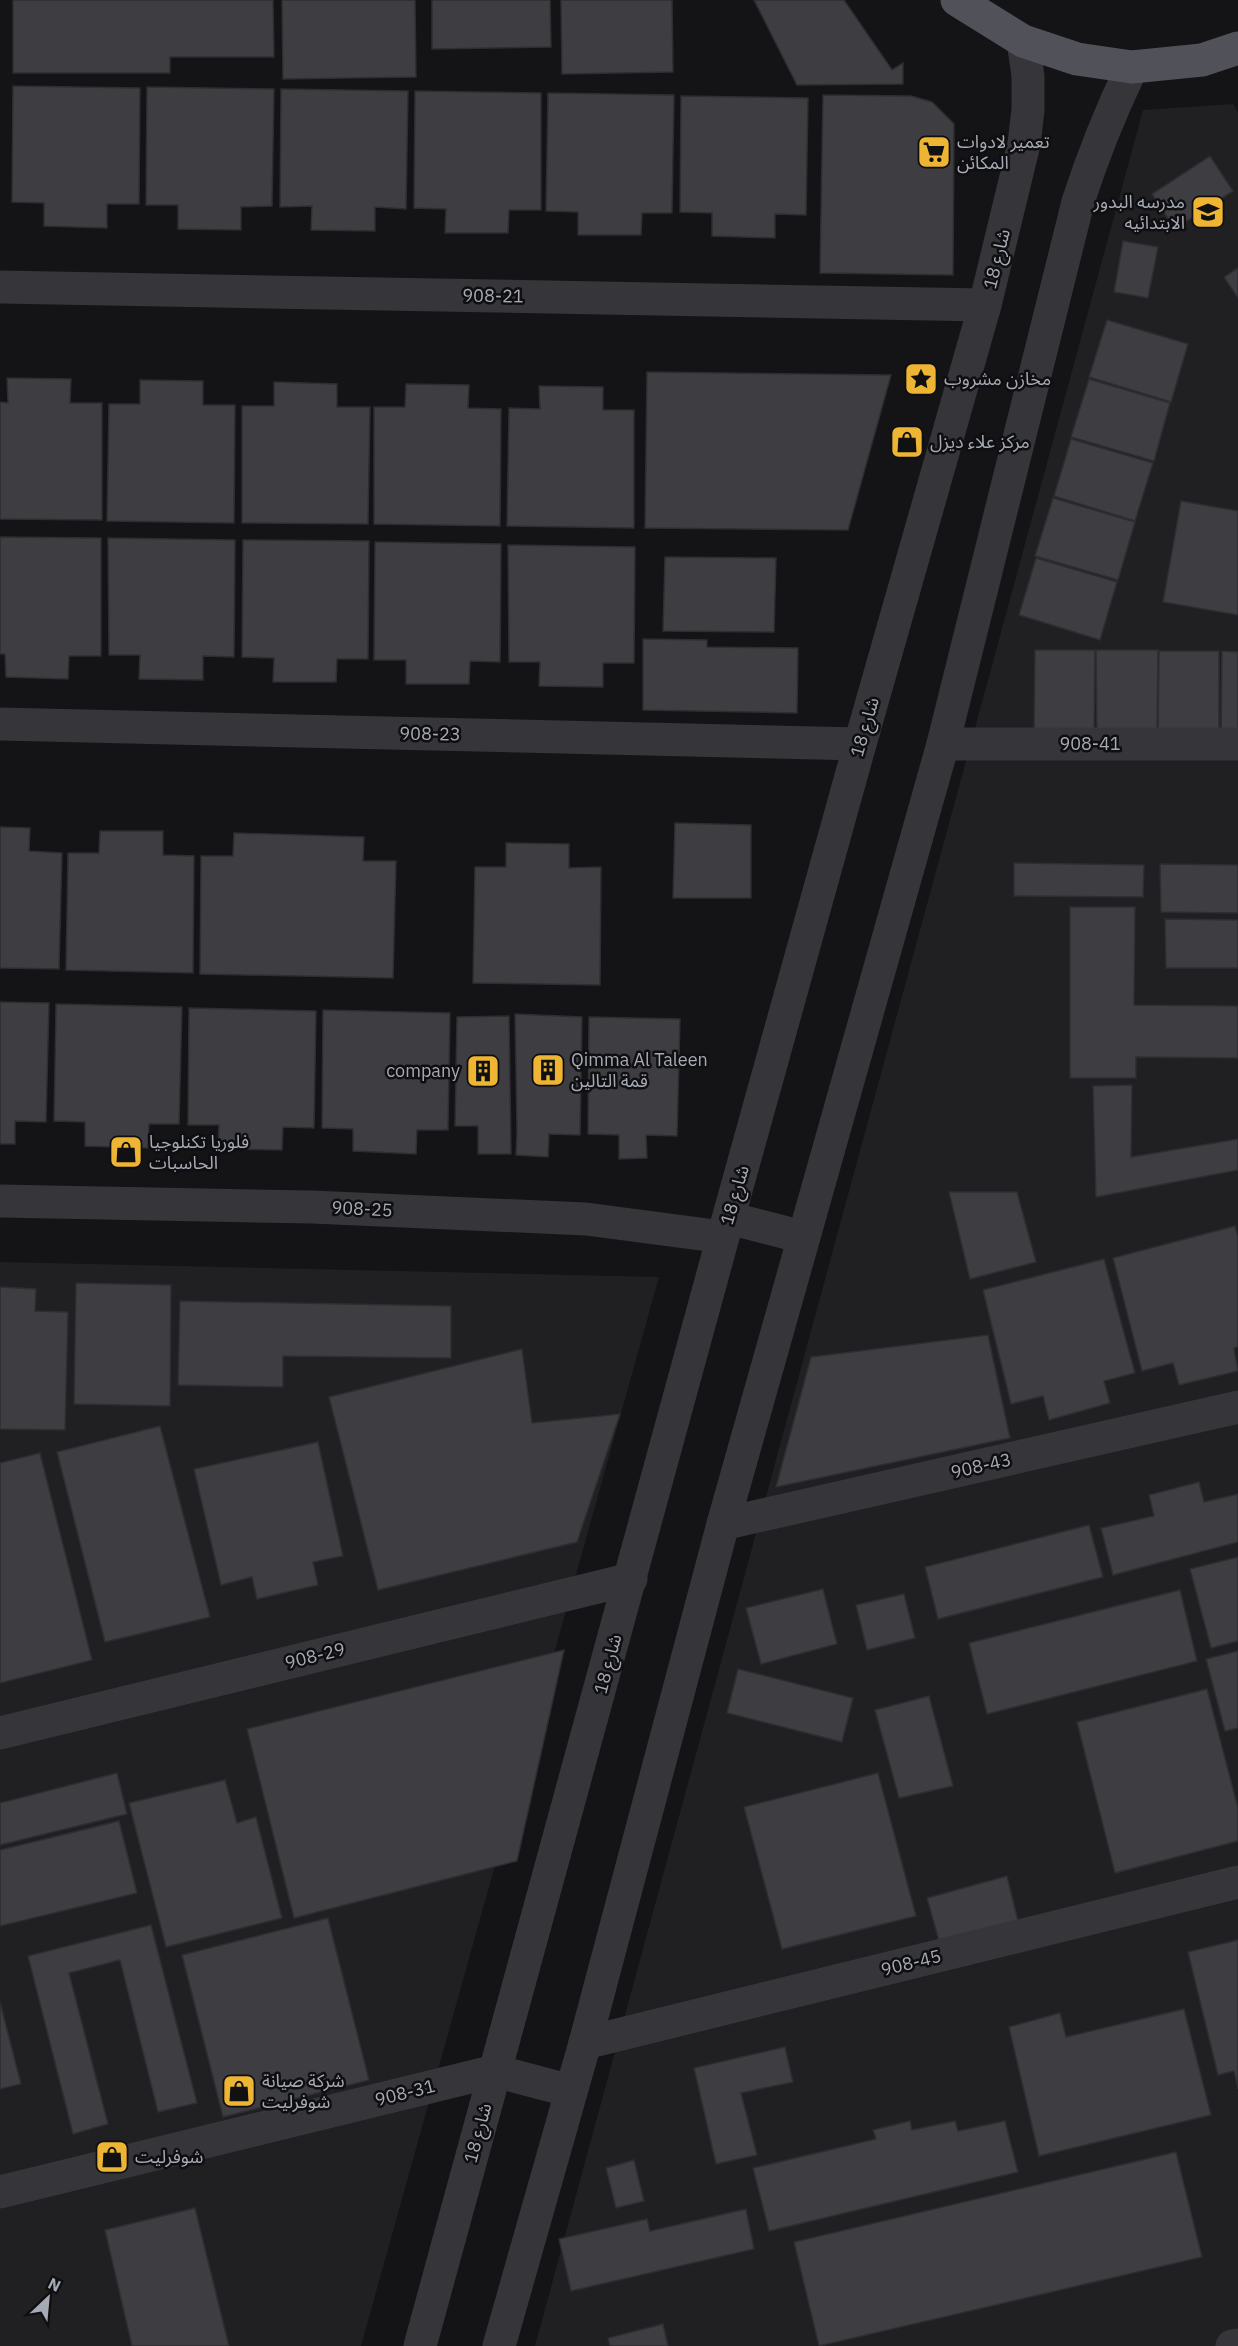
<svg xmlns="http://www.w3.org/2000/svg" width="1238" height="2346" font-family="'IBM Plex Sans','Noto Sans Arabic',sans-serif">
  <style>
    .built { fill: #201f22 }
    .building { fill: #3e3e42; stroke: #2e2d31; stroke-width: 1.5 }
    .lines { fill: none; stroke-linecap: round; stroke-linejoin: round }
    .minor { stroke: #35353a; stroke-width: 33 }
    .tertiary { stroke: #35353a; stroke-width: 33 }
    .primary { stroke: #515259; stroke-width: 33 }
    .labels { text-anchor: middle; stroke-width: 5; stroke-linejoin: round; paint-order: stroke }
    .poi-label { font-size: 18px; fill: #a5aab5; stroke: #0f0e10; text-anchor: start }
    .street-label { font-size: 18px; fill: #a5aab5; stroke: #0f0e10 }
  </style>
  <rect width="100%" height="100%" fill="#141315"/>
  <g class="built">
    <path d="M1233 104 1238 112V2346H535L1143 110Z"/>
    <path d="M0 1262 659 1277 361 2346H0Z"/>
  </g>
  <g class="building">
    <path d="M13 0H273L274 57H170V73H13Z"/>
    <path d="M282 0H415L416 77 283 79Z"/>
    <path d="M432 0H550L551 47 432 49Z"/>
    <path d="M561 0H672L673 72 562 74Z"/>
    <path d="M754 0H844L892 70 903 63V84L797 85Z"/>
    <path d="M13 86 140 88 139 204H107V228L44 226V203L12 202Z"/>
    <path d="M147 87 274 89 272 206 241 207V230L178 229V205H146Z"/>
    <path d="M281 89 408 91 406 209 375 207V231L311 230 312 206 280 207Z"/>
    <path d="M415 91 541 93V210H509L508 233H445L446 209 414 208Z"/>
    <path d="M548 93 674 95 672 213H642L641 235H578V212L546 211Z"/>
    <path d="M823 95 911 96 932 102 954 124 953 275 820 273Z"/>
    <path d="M681 96 808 98 806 215 775 214V238L712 236V213L680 212Z"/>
    <path d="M1210 156 1233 191 1175 229 1152 194Z"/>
    <path d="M1123 241 1158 247 1148 298 1114 292Z"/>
    <path d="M1238 268V298L1224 277Z"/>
    <path d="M1107 320 1188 344 1171 402 1089 377Z"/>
    <path d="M647 372 891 375 848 530 645 528Z"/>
    <path d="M7 378 71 379 70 403H102V520L0 519V402L8 403Z"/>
    <path d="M1089 379 1170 403 1154 461 1071 437Z"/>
    <path d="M140 380 203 381V405H235L234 523 107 521 109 404H140Z"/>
    <path d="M274 382 337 384V407H370L368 524 242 523V406H274Z"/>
    <path d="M406 384 469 385 468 408 501 409 500 526 374 524V407H405Z"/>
    <path d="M539 386 603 387V410H634V528L507 526 509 408 540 409Z"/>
    <path d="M1071 439 1153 463 1135 521 1054 496Z"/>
    <path d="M1053 498 1135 522 1118 580 1035 556Z"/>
    <path d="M1181 501 1238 511V615L1163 602Z"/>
    <path d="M0 537 101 538V656H69L68 679 6 677 5 654H0Z"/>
    <path d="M108 538 235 540 234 657 203 656V680L139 679 140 655H109Z"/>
    <path d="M243 540 369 541 368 659H337L336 682H273L274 658 242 657Z"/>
    <path d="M375 542 501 544 500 662 470 661 469 684H406V660H374Z"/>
    <path d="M508 545 635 547 634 663H603V687L539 686 540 662H509Z"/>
    <path d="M665 557 776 558 774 632 663 631Z"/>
    <path d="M1036 558 1117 582 1100 640 1019 615Z"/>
    <path d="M643 639 707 640V647L798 648 797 713 643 710Z"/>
    <path d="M1035 650H1095L1094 735H1034Z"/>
    <path d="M1096 650H1158L1157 735 1097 736Z"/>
    <path d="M1159 651H1219V737L1158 736Z"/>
    <path d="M1222 651 1238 652V737H1221Z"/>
    <path d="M675 823 751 825V898H673Z"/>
    <path d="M0 827 30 828 29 851 62 853 59 969 0 968Z"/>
    <path d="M100 831H163V855L194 856 193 973 66 970 68 853H99Z"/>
    <path d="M234 833 364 837 363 861H396L393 978 200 974 201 856H233Z"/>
    <path d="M506 843 569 844V868L601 867 600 985 473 983 475 867H506Z"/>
    <path d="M1014 863 1144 865 1143 897 1014 896Z"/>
    <path d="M1160 864 1238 865V913L1161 912Z"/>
    <path d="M1070 907H1135L1134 1005 1238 1006V1058L1136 1057V1078H1070Z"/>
    <path d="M1165 919 1238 920V968H1166Z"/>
    <path d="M0 1002 49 1003 46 1122 15 1121V1144H0Z"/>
    <path d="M56 1004 182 1007 179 1124H149L148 1148 85 1146V1122L54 1121Z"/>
    <path d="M189 1008 316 1011 314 1128 283 1127 282 1150 218 1149 219 1125H188Z"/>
    <path d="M323 1010 450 1013 448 1130H417L416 1154 353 1151V1129L322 1128Z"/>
    <path d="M515 1014 582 1017 580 1135 549 1134 548 1157 516 1155 517 1131Z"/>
    <path d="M509 1016 511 1154H478V1126H455L457 1017Z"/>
    <path d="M589 1017 680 1019 677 1136 646 1135 647 1158 619 1159V1135L588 1134Z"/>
    <path d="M1132 1085 1131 1157 1238 1139V1170L1096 1197 1093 1086Z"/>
    <path d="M949 1192H1017L1036 1262 970 1279Z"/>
    <path d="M1235 1226 1238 1237V1347L1234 1348 1238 1371 1179 1385 1173 1363 1142 1371 1113 1258Z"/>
    <path d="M1104 1259 1135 1373 1104 1381 1110 1403 1049 1420 1043 1396 1011 1404 983 1290Z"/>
    <path d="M76 1283 171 1285 170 1406 74 1404Z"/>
    <path d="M0 1287 36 1289 35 1311 68 1312 65 1430 0 1429Z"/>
    <path d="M180 1301 451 1306V1358L283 1356V1387L178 1385Z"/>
    <path d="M988 1335 1010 1438 776 1487 811 1357Z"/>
    <path d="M522 1349 532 1423 620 1414 577 1542 378 1590 329 1397Z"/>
    <path d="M160 1426 210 1617 105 1642 57 1452Z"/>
    <path d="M318 1442 343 1556 313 1562 318 1585 257 1599 252 1577 221 1585 194 1469Z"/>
    <path d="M40 1453 92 1660 0 1683V1463Z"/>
    <path d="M1199 1482 1204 1502 1238 1494V1542L1113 1575 1101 1528 1154 1516 1149 1495Z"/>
    <path d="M1089 1525 1103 1577 938 1619 925 1567Z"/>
    <path d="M1238 1557V1641L1211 1648 1190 1569Z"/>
    <path d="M823 1589 837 1644 761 1664 746 1608Z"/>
    <path d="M1180 1590 1197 1661 987 1714 969 1643Z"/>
    <path d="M904 1594 915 1638 867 1650 856 1605Z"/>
    <path d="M564 1650 517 1861 294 1918 247 1729Z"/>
    <path d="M1238 1651V1728L1225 1731 1206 1659Z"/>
    <path d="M738 1669 853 1698 842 1742 727 1713Z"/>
    <path d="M1207 1689 1238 1808V1841L1115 1873 1077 1722Z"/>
    <path d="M929 1696 953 1786 899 1798 875 1710Z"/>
    <path d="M117 1773 127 1814 0 1845V1803Z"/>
    <path d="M878 1773 916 1916 782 1949 744 1807Z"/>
    <path d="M225 1780 237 1823 256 1817 282 1918 166 1947 129 1803Z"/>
    <path d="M119 1821 137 1893 0 1926V1850Z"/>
    <path d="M1007 1876 1018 1921 939 1941 927 1898Z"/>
    <path d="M328 1918 369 2080 223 2117 182 1955Z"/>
    <path d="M151 1925 197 2103 158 2112 120 1960 69 1973 108 2124 73 2134 28 1956Z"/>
    <path d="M1238 1940V2089L1234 2071 1218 2075 1188 1952Z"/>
    <path d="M0 2002 21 2084 0 2089Z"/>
    <path d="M1184 2009 1211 2115 1039 2156 1009 2027 1060 2013 1066 2037Z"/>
    <path d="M785 2047 793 2082 741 2093 757 2155 716 2164 694 2068Z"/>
    <path d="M910 2121 912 2130 955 2121 958 2131 1005 2121 1018 2172 769 2231 753 2168 876 2139 873 2130Z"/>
    <path d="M1176 2152 1202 2257 819 2346 794 2242Z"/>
    <path d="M634 2160 644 2201 616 2208 606 2168Z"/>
    <path d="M195 2208 229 2346H132L105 2230Z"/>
    <path d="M746 2209 754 2249 571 2291 559 2239 647 2219 650 2231Z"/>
    <path d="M663 2324 668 2346H610L608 2338Z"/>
  </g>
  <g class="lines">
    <g class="minor">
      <path d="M0 287 985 305"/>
      <path d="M0 724 860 744"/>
      <path d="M943 744H1238"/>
      <path d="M0 1201 312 1207 586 1219 723 1237"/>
      <path d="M723 1524 1238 1407"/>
      <path d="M0 1733 631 1579"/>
      <path d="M585 2043 1238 1882"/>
      <path d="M0 2192 495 2071"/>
      <path d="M1232 2346 1238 2345"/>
    </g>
    <g class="tertiary">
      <path d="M729 1218 803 1237"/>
      <path d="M495 2071 571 2091"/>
      <path d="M420 2346 723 1237 860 744 985 305 1024 144 1028 110V76L1023 41"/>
      <path d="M499 2346 585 2043 723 1524 943 744 1078 202C1093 155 1111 111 1132 67"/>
    </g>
    <path class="primary" d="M957 0 1023 41 1077 59 1132 67 1202 60 1238 48"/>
  </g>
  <defs>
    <g id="supermarket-square" transform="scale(1.725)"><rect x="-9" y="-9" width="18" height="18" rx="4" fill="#edb533" stroke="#0f0e10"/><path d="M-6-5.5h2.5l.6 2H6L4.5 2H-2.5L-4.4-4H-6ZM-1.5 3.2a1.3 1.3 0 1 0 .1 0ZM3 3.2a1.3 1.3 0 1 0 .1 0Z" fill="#111"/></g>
    <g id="school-square" transform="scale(1.725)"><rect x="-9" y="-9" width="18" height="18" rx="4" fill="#edb533" stroke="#0f0e10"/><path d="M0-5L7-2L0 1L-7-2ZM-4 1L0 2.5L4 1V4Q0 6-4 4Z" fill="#111"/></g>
    <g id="sight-square" transform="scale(1.725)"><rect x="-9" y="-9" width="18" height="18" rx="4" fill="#edb533" stroke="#0f0e10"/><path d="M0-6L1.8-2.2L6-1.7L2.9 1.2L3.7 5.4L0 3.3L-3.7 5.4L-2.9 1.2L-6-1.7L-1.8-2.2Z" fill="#111"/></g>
    <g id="shop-square" transform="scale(1.725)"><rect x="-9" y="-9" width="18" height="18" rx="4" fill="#edb533" stroke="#0f0e10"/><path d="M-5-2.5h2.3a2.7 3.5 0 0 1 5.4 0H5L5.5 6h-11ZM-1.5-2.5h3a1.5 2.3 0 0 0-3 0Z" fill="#111"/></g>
    <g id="building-square" transform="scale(1.725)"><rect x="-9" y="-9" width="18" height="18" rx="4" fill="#edb533" stroke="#0f0e10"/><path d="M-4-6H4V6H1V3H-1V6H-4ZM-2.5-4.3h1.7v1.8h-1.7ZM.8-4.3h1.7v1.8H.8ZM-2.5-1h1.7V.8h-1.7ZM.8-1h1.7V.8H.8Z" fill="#111"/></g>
  </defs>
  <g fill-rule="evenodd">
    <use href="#supermarket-square" x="934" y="152"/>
    <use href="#school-square" x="1208" y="212"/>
    <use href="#sight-square" x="921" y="379"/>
    <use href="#shop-square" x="907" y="442"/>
    <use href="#building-square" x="548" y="1070"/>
    <use href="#building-square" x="483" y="1071"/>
    <use href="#shop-square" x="126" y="1152"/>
    <use href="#shop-square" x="239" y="2091"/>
    <use href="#shop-square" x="112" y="2157"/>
  </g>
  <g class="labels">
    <g class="poi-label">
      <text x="957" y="148">تعمير لادوات<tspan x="957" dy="21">المكائن</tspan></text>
      <text x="1185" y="208" text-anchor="end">مدرسه البدور<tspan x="1185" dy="21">الابتدائيه</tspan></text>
      <text x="944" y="385">مخازن مشروب</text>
      <text x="930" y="448">مركز علاء ديزل</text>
      <text x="571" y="1066">Qimma Al Taleen<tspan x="571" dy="21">قمة التالين</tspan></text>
      <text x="460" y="1077" text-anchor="end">company</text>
      <text x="149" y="1148">فلوريا تكنلوجيا<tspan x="149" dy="21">الحاسبات</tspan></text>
      <text x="262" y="2087">شركة صيانة<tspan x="262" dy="21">شوفرليت</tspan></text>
      <text x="135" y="2163">شوفرليت</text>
    </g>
    <g class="street-label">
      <text transform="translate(997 259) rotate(-76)" y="6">شارع 18</text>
      <text transform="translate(493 296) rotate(1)" y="6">908-21</text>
      <text transform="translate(865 727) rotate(-74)" y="6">شارع 18</text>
      <text transform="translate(430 734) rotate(1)" y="6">908-23</text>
      <text x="1090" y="750">908-41</text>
      <text transform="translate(735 1195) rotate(-74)" y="6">شارع 18</text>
      <text transform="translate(362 1209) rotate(3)" y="6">908-25</text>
      <text transform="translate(981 1466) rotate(-13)" y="6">908-43</text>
      <text transform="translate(315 1656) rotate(-14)" y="6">908-29</text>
      <text transform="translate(608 1664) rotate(-75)" y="6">شارع 18</text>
      <text transform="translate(911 1963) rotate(-14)" y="6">908-45</text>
      <text transform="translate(405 2093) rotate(-14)" y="6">908-31</text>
      <text transform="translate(478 2133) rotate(-75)" y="6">شارع 18</text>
    </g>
  </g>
  <g transform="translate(48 2298) rotate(26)" stroke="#0f0e10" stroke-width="4.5" paint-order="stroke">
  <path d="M0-4.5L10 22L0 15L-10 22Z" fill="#a5aab5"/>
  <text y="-9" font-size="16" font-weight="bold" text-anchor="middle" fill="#a5aab5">N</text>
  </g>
</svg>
